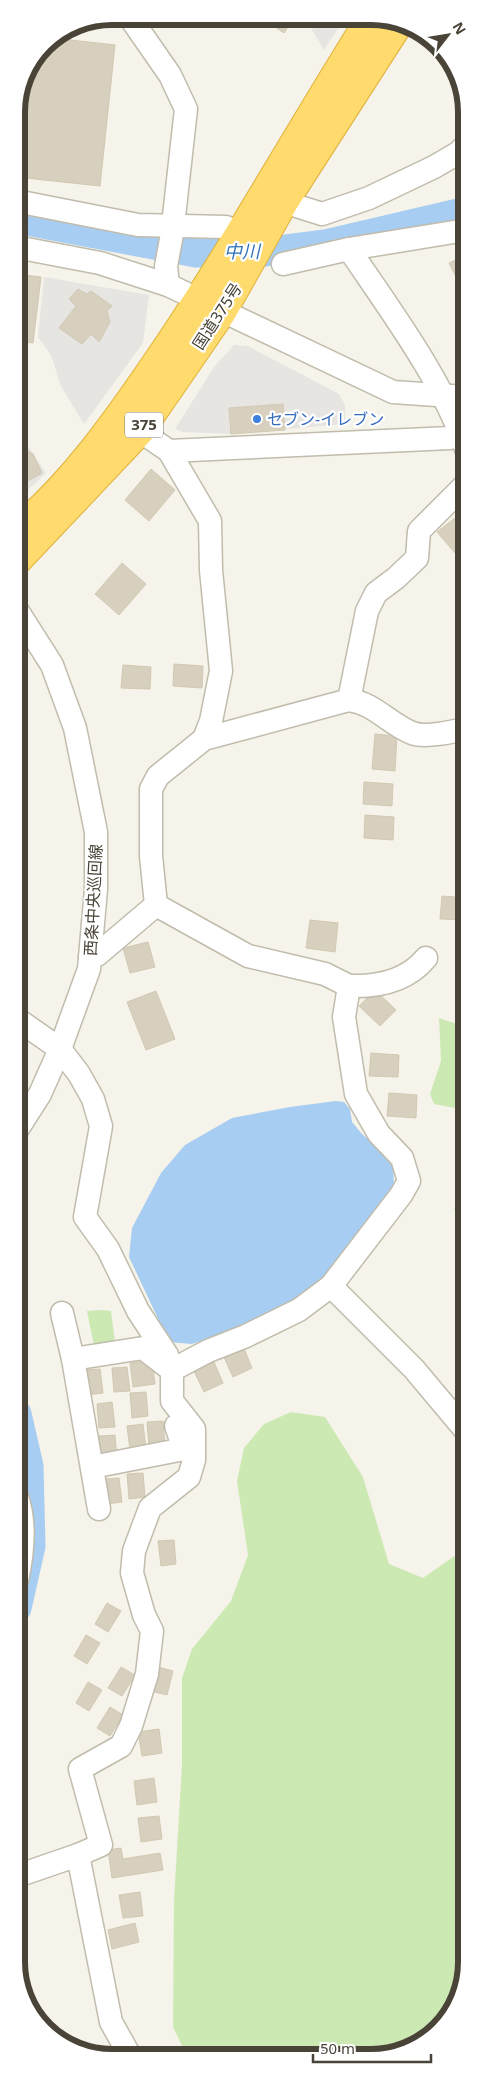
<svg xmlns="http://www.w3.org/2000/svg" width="483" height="2074" font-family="'Noto Sans','Noto Sans JP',sans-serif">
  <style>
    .green { fill: #cce9b3 }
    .parking { fill: #e7e5e2 }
    .water { fill: #a7cdf2 }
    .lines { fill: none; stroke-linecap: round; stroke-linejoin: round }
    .river { stroke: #a7cdf2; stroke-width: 29 }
    .building { fill: #d7d0bf; stroke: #d2c8b2 }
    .minor-casing { stroke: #c1bcac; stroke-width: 25 }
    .highway-casing { stroke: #e0b13a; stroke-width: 30 }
    .minor { stroke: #fff; stroke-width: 22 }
    .highway { stroke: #ffda6c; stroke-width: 28 }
    .shop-dot { fill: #3f7fe0; stroke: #fff; stroke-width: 2 }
    .labels { text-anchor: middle; stroke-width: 4.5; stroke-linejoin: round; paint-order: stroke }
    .shield { fill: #fff; stroke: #807c74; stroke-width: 1 }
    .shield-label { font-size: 15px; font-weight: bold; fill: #4a4438 }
    .street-label { font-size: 16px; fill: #4a4438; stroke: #fff }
    .shop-label { font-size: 16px; fill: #366cbe; stroke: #fff; text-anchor: start }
    .water-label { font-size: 18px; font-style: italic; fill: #2f72b8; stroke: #fff }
    .rim { fill: none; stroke: #4a4438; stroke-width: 6 }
  </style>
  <rect width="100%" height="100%" fill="#f5f3ea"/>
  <g class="green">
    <path d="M439 1018 466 1027V1110L434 1104 430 1094 441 1061Z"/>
    <path d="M466 1193V1243L454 1208Z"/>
    <path d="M102 1310 111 1311 115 1342 94 1346 87 1311Z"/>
    <path d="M291 1412 325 1417 363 1477 389 1564 423 1578 466 1548 467 1968 443 2025 384 2057 187 2056 173 2027 174 1901 182 1764V1678L192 1649 231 1601 248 1555 237 1481 244 1448 264 1424Z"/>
  </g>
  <g class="parking">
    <path d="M305 18 344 19 324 50Z"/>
    <path d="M44 277 149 295 143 343 84 424 61 386 51 355 38 337Z"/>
    <path d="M234 345 248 346 339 394 345 405V424L231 434 183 432 175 429 214 367Z"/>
    <path d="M17 440 28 446 46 473 17 500Z"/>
  </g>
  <path class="water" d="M336 1101 344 1102 350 1109 352 1122 362 1134 379 1148 393 1167 394 1184 384 1206 331 1274 267 1319 192 1344 169 1342 129 1257 132 1228 161 1173 185 1145 232 1118 290 1107Z"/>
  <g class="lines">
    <g class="river">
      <path d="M16 219 196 253H256L325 244 466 211"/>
      <path d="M17 1414 29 1466 31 1546 17 1608"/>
    </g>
  </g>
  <g class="building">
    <path d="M262 18H294L284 33Z"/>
    <path d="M53 38 115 45 100 186 16 177V106L44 44Z"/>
    <path d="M466 255V296L449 263Z"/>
    <path d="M17 274 41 277 33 343 17 341Z"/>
    <path d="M78 289 87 294 91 291 112 306 107 311 110 322 99 342 91 334 82 344 59 328 76 306 69 299Z"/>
    <path d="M283 404 285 430 231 434 229 408Z"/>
    <path d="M17 445 33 454 42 473 17 487Z"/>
    <path d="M151 469 175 490 149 521 125 500Z"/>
    <path d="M460 514 466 521V556L461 560 437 532Z"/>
    <path d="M122 563 146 584 119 615 95 594Z"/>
    <path d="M174 664 203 666 202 688 173 686Z"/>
    <path d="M123 665 151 667 150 689 121 688Z"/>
    <path d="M375 734 397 736 395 771 372 769Z"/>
    <path d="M364 782 393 784 392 806 363 804Z"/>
    <path d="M365 815 394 817 393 840 364 838Z"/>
    <path d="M442 896 466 898V920L440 919Z"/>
    <path d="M310 920 338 923 335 952 306 948Z"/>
    <path d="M148 942 155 967 130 973 123 948Z"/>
    <path d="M375 990 396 1010 380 1026 359 1006Z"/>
    <path d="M156 991 175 1039 146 1050 127 1002Z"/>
    <path d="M371 1053 399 1055 398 1077 369 1076Z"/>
    <path d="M389 1093 417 1095 416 1118 387 1116Z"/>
    <path d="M243 1346 252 1368 233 1377 223 1355Z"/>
    <path d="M152 1360 155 1384 133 1387 130 1363Z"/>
    <path d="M214 1362 223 1383 204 1392 194 1371Z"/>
    <path d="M127 1367 130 1391 114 1392 112 1368Z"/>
    <path d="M100 1369 103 1393 87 1395 84 1370Z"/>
    <path d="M146 1392 148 1416 132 1418 130 1393Z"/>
    <path d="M112 1402 115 1427 99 1428 97 1404Z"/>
    <path d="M163 1421 165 1445 149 1447 147 1422Z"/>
    <path d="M143 1424 146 1449 130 1450 127 1426Z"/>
    <path d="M115 1435 117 1459 102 1461 99 1436Z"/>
    <path d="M143 1473 145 1497 129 1499 127 1474Z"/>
    <path d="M119 1478 122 1502 106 1504 104 1479Z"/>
    <path d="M174 1540 176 1564 161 1566 158 1541Z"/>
    <path d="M107 1603 121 1611 108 1632 95 1624Z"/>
    <path d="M86 1635 100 1643 87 1664 74 1656Z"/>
    <path d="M121 1667 135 1675 122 1696 108 1688Z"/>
    <path d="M158 1667 173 1671 167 1695 151 1691Z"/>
    <path d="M88 1682 102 1690 89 1711 76 1703Z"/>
    <path d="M110 1707 123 1715 110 1736 97 1728Z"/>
    <path d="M159 1729 162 1753 142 1756 138 1732Z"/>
    <path d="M154 1778 157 1802 137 1805 134 1781Z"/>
    <path d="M159 1816 162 1839 141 1842 138 1818Z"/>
    <path d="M121 1848 123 1859 160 1853 163 1870 112 1878 108 1850Z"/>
    <path d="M140 1892 143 1916 123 1918 119 1895Z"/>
    <path d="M135 1923 139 1942 112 1949 108 1930Z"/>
    <path d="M158 2046 168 2056H148Z"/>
  </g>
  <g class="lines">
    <g class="minor-casing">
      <g id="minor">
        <path d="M129 16 170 75 186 109 172 234 166 266 168 285"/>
        <path d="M16 201 138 225 226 227 240 232"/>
        <path d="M284 202 322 214 369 198 434 167 458 153 466 145"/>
        <path d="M16 247 100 263 168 285 393 392 466 397"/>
        <path d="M349 249C390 310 442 379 466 449"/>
        <path d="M283 264 349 249 466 230"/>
        <path d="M140 431 169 451 210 521 211 570 221 671 211 721 204 739"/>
        <path d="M169 451 450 438 461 433"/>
        <path d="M17 610 52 665 75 728 96 832V889L89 969 60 1049 40 1094 17 1130"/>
        <path d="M349 700C374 703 389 724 412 733 424 738 454 732 466 728"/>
        <path d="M156 905 248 956 325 974 349 986 344 1017 356 1094 379 1134 402 1158 409 1181 401 1195 331 1286 299 1310 246 1336 208 1351 172 1370"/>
        <path d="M156 905 151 856V789L158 776 204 739 349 700 367 611 376 593 396 578 417 558 419 531 466 484"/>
        <path d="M90 957 97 955 156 905"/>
        <path d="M349 986C377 987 407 981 426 958"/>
        <path d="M17 1019 60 1049 79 1074 93 1099 101 1126 85 1217 108 1249 138 1311 167 1355 172 1370V1401L194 1429V1460L189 1477 150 1508 134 1551 132 1573 144 1615 152 1631 147 1674 131 1726 121 1746 80 1769 101 1845 78 1855 111 2022 130 2056"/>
        <path d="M331 1286 414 1369 466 1431"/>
        <path d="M62 1313 73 1359 99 1509"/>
        <path d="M73 1359 143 1348 169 1368"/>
        <path d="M92 1467 184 1449 176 1426"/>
        <path d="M17 1497C26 1523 23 1553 17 1580"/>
        <path d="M17 1876 78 1855"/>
      </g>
    </g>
    <g class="highway-casing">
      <g id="highway">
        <path d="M17 530C73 483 116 422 157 362 233 251 298 133 370 19"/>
        <path d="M17 561 140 431 222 312 284 202 400 22"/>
      </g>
    </g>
    <use href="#minor" class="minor"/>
    <use href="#highway" class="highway"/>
  </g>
  <circle class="shop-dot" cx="257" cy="419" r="5"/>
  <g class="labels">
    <rect class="shield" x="125" y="412.5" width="38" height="25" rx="4"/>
    <g class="shield-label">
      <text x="144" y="430">375</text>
    </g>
    <g class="street-label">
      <text transform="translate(217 316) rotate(-57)" y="6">国道375号</text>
      <text transform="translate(93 900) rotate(-87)" y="6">西条中央巡回線</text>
    </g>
    <g class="shop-label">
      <text x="267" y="425">セブン-イレブン</text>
    </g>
    <g class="water-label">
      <text transform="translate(242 252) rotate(-1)" y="6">中川</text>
    </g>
  </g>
  <path d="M0 0H483V2074H0ZM112 25H371A87 87 0 0 1 458 112V1962A87 87 0 0 1 371 2049H112A87 87 0 0 1 25 1962V112A87 87 0 0 1 112 25Z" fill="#fff" fill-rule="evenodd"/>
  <path class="rim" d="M112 25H371A87 87 0 0 1 458 112V1962A87 87 0 0 1 371 2049H112A87 87 0 0 1 25 1962V112A87 87 0 0 1 112 25Z"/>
  <g transform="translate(448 35) rotate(59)" stroke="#ffffff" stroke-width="4" paint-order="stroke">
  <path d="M0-4L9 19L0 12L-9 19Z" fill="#4a4438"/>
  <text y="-8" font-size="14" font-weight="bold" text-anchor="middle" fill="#4a4438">N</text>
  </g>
  <path d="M313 2054v8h118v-8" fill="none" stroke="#4a4438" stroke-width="2.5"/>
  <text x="320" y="2054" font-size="15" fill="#4a4438" stroke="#ffffff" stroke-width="4" paint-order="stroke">50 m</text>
</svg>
